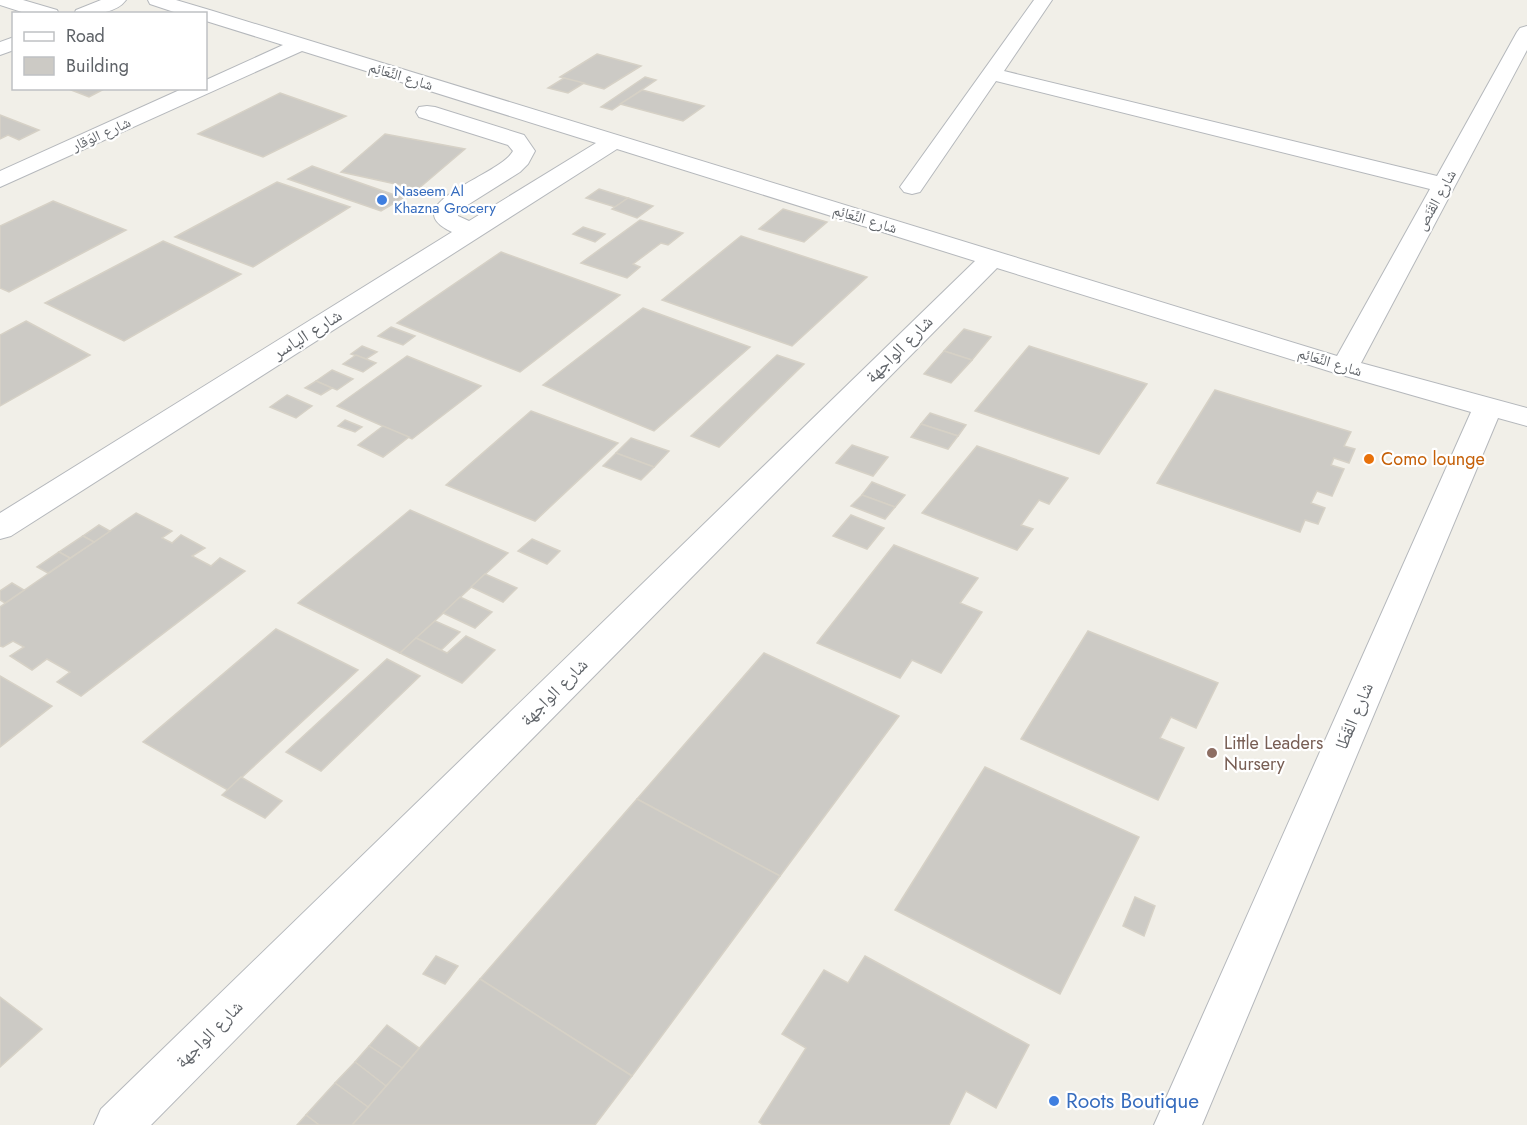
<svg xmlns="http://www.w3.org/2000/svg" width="1527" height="1125" font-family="Jost,'Noto Naskh Arabic',sans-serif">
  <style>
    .building { fill: #cccac5; stroke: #d6d1c6; stroke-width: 1.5 }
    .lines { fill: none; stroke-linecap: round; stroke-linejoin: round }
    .minor-casing { stroke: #b5b8bc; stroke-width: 2 }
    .minor { fill: #fff; fill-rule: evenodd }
    .shop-dot { fill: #3f7fe0; stroke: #fff; stroke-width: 2 }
    .food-dot { fill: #e8710a; stroke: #fff; stroke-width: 2 }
    .education-dot { fill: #8d6e63; stroke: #fff; stroke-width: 2 }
    .labels { text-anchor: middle; stroke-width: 4.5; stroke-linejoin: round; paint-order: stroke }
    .far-street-label { font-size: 15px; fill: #5f6368; stroke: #fff }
    .far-shop-label { font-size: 15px; fill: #366cbe; stroke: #fff; text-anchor: start }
    .street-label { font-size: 18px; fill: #5f6368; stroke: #fff }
    .food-label { font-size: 18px; fill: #c56008; stroke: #fff; text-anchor: start }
    .education-label { font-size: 18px; fill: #785e54; stroke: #fff; text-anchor: start }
    .near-shop-label { font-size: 21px; fill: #366cbe; stroke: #fff; text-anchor: start }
  </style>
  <rect width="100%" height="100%" fill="#f1efe8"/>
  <g class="building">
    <path d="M597 54 641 66 604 89 560 77Z"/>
    <path d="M645 77 656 80 612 110 601 107Z"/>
    <path d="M564 78 584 83 568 93 548 88Z"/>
    <path d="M66 88H106L89 97Z"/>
    <path d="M642 90 704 106 683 121 620 104Z"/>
    <path d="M280 93 346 116 263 157 198 134Z"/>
    <path d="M0 115 39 130 19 140 8 135 0 139Z"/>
    <path d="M385 134 465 149 418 189 341 172Z"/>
    <path d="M312 166 403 198 381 211 288 179Z"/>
    <path d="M277 182 350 207 253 267 175 237Z"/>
    <path d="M599 189 628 198 615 207 586 198Z"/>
    <path d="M628 198 653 206 637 218 612 209Z"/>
    <path d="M53 201 126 230 9 292 0 288V226Z"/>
    <path d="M783 209 827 222 804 242 759 229Z"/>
    <path d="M640 220 683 233 668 245 661 243 633 264 640 267 627 278 581 263Z"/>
    <path d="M583 227 605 234 595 242 573 234Z"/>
    <path d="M741 236 867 277 792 346 662 300Z"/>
    <path d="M163 241 241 274 124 341 45 303Z"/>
    <path d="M501 252 620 295 520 372 397 323Z"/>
    <path d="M643 308 750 347 654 431 543 385Z"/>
    <path d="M26 321 90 355 0 406V335Z"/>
    <path d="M391 327 415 336 403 345 378 336Z"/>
    <path d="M964 329 991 337 972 360 944 351Z"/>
    <path d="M362 346 377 352 366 359 351 354Z"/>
    <path d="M1029 346 1147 384 1099 454 975 411Z"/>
    <path d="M944 351 972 360 951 383 924 374Z"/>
    <path d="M356 355 376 363 363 372 343 364Z"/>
    <path d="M777 355 804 364 719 447 691 436Z"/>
    <path d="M407 356 481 386 412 439 337 406Z"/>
    <path d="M332 370 353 379 337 390 316 381Z"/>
    <path d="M316 381 332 388 321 395 305 388Z"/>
    <path d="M1215 390 1351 432 1344 446 1355 449 1349 463 1334 458 1331 465 1344 469 1332 496 1317 491 1311 503 1325 508 1318 524 1305 520 1300 532 1157 483Z"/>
    <path d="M287 395 312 406 296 418 270 407Z"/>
    <path d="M531 411 618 443 535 521 446 485Z"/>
    <path d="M930 413 966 425 958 436 921 424Z"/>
    <path d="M345 420 362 427 355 432 338 426Z"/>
    <path d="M921 424 958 436 948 449 911 437Z"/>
    <path d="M383 426 409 437 383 457 358 445Z"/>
    <path d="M631 438 669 451 654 467 616 453Z"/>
    <path d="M852 445 888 457 873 476 836 463Z"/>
    <path d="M977 446 1068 478 1049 504 1039 500 1021 525 1033 529 1017 550 922 513Z"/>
    <path d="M616 453 654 467 641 480 603 466Z"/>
    <path d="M872 482 905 495 895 507 862 495Z"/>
    <path d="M862 495 895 507 885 519 851 506Z"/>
    <path d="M410 510 508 553 400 653 298 603Z"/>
    <path d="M136 513 172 531 162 538 172 543 181 535 205 548 192 556 211 566 220 558 245 571 81 696 57 682 70 672 47 659 32 670 10 656 24 647 13 641 3 647 0 646V607Z"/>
    <path d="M851 515 884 528 867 549 833 536Z"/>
    <path d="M99 525 110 531 94 542 83 536Z"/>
    <path d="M83 536 94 542 70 558 59 552Z"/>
    <path d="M532 539 560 551 547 564 518 551Z"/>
    <path d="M894 545 978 578 960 603 982 612 941 673 912 660 900 678 817 643Z"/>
    <path d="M59 552 70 558 48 573 37 567Z"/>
    <path d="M485 574 517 588 503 602 471 587Z"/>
    <path d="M12 583 24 590 5 603 0 600V591Z"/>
    <path d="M460 597 492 612 475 628 443 613Z"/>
    <path d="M435 621 460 632 441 650 416 638Z"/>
    <path d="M276 629 358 670 228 790 143 742Z"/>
    <path d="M1088 631 1218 683 1196 728 1171 717 1160 738 1184 748 1158 800 1021 739Z"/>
    <path d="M466 636 495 650 462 683 400 653 416 638 447 653Z"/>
    <path d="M764 653 899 716 780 876 637 799Z"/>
    <path d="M387 659 420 676 321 771 286 752Z"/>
    <path d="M0 676 52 706 0 747Z"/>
    <path d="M985 767 1139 837 1060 994 895 910Z"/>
    <path d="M241 777 282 801 265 818 222 795Z"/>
    <path d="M637 799 780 876 632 1076 480 979Z"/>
    <path d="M1135 897 1155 906 1144 936 1123 926Z"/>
    <path d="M436 956 458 966 445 984 423 974Z"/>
    <path d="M865 956 1029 1045 996 1108 966 1091 949 1125H763L759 1122 806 1048 782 1034 824 970 848 983Z"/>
    <path d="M480 979 632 1076 595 1125H352Z"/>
    <path d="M0 997 42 1029 0 1067Z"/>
    <path d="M387 1025 419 1048 402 1068 369 1046Z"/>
    <path d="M369 1046 402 1068 386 1086 355 1062Z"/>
    <path d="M355 1062 386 1086 368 1107 335 1083Z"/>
    <path d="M335 1083 368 1107 352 1125H319L306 1115Z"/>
    <path d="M306 1115 319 1125H297Z"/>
  </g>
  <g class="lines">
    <g class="minor-casing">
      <g id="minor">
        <path d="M0 0H23L57 10 59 14H28L0 5Z"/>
        <path d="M101 0H126C115 15 91 14 74 14L76 10Z"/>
        <path d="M148 0H176L213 11 1337 356 1430 189 996 81 920 192 912 194 904 192 900 187 1034 0H1052L1004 71 1437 176 1517 32 1520 28 1527 26V50L1361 363 1527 408V426L1498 418 1202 1125H1154L1471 412 1335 373 997 268 151 1125H94L101 1109 975 261 617 149 11 536 0 539V513L452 232C392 204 500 176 513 151L508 145 419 117 416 112 419 107 427 106 435 107 524 135 535 151 528 164 520 172 458 211V216L469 221 596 143 302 51 0 187V171L184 88H206V80L283 45 206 21V14H180L150 4Z"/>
        <path d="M14 37V50L0 55V42Z"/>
      </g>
    </g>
    <use href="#minor" class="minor"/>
  </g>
  <g class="shop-dot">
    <circle cx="382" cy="200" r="6"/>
    <circle cx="1054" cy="1101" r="6"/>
  </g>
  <circle class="food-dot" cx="1369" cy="459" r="6"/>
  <circle class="education-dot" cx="1212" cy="753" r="6"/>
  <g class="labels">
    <g class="far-street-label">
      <text transform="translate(401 76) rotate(17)" y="5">شارع النَّعَائِم</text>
      <text transform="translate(101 134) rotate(-24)" y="5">شارع الوَقار</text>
      <text transform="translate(1436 200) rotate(-61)" y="5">شارع القَنَص</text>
      <text transform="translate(865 219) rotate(17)" y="5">شارع النَّعَائِم</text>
      <text transform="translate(1330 362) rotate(17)" y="5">شارع النَّعَائِم</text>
    </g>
    <g class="far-shop-label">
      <text x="394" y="196">Naseem Al<tspan x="394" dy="17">Khazna Grocery</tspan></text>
    </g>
    <g class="street-label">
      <text transform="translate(307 334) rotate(-32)" y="6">شارع الياسر</text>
      <text transform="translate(899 349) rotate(-45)" y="6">شارع الواجهة</text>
      <text transform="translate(554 692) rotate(-45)" y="6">شارع الواجهة</text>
      <text transform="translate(1354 716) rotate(-67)" y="6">شارع القَطَا</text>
      <text transform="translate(209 1034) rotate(-45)" y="6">شارع الواجهة</text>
    </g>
    <g class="food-label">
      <text x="1381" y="465">Como lounge</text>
    </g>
    <g class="education-label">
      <text x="1224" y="749">Little Leaders<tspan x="1224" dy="21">Nursery</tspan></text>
    </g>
    <g class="near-shop-label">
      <text x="1066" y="1108">Roots Boutique</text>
    </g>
  </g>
  <rect x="12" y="12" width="195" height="78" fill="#ffffff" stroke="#bfc1c3" stroke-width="1.5"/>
  <rect x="24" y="32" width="30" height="9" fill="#ffffff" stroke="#bfc1c3" stroke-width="1.5"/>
  <text x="66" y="42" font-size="18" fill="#5f6368">Road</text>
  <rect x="24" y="57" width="30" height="18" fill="#cccac5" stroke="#bfc1c3" stroke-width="1.5"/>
  <text x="66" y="72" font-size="18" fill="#5f6368">Building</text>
</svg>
